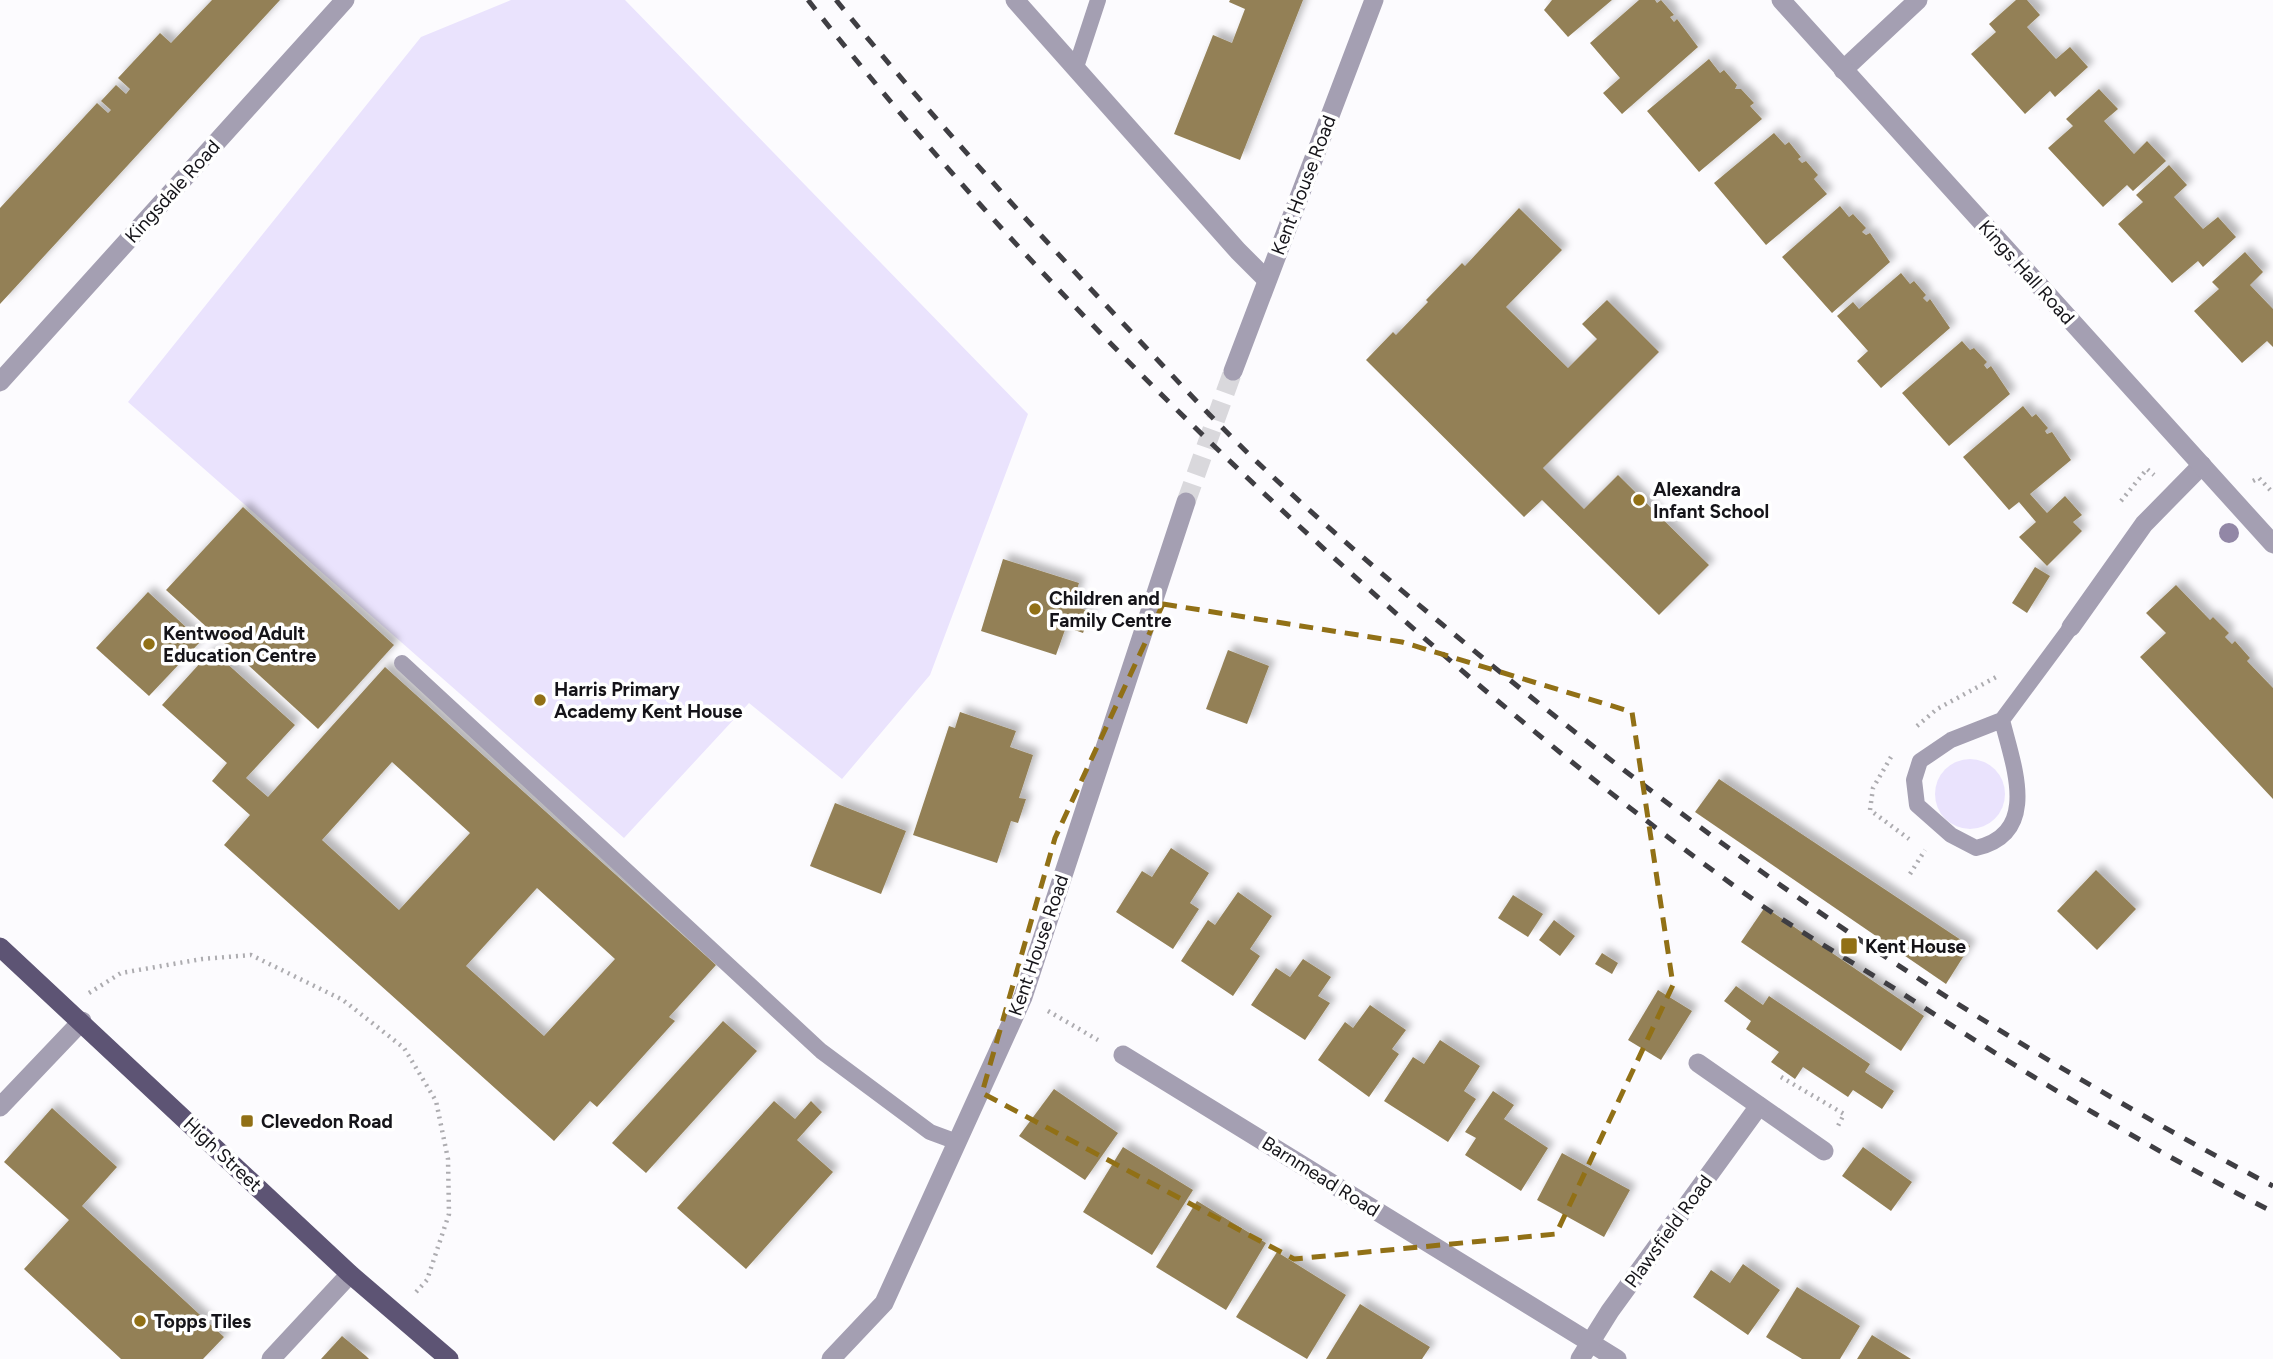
<svg xmlns="http://www.w3.org/2000/svg" width="2273" height="1359" font-family="Figtree,sans-serif">
  <style>
    .green { fill: #eae3fd }
    .building { fill: #938056; fill-rule: evenodd; filter: url(#shadow) }
    .lines { fill: none; stroke-linecap: round; stroke-linejoin: round }
    .tertiary-tunnel { stroke: #d9d8dc; stroke-width: 19; stroke-dasharray: 19 10; stroke-linecap: butt }
    .path { stroke: #adacb0; stroke-width: 4.5; stroke-dasharray: 2 5; stroke-linecap: butt }
    .service { stroke: #a49fb2; stroke-width: 16 }
    .minor { stroke: #a49fb2; stroke-width: 19 }
    .tertiary { stroke: #a49fb2; stroke-width: 19 }
    .primary { stroke: #5d5474; stroke-width: 19 }
    .rail { stroke: #3f3e43; stroke-width: 5; stroke-dasharray: 12 12; stroke-linecap: butt }
    .tree { fill: #9287a6 }
    .marked { fill: none; stroke: #917016; stroke-width: 5; stroke-dasharray: 14 9; stroke-linejoin: round }
    .poi-dot { fill: #917016; stroke: #fff; stroke-width: 2.5 }
    .labels { text-anchor: middle; stroke-width: 7; stroke-linejoin: round; paint-order: stroke }
    .street-label { font-size: 19px; fill: #151419; stroke: #fff }
    .poi-label { font-size: 19px; font-weight: bold; fill: #151419; stroke: #fff; text-anchor: start }
  </style>
  <defs>
    <filter id="shadow"><feDropShadow dx="6" dy="-6" stdDeviation="3.5" flood-color="#0004"/></filter>
  </defs>
  <rect width="100%" height="100%" fill="#fcfbfe"/>
  <g class="green">
    <path d="M511 0H625L1028 414 930 675 842 779 749 703 624 838 128 402 421 37Z"/>
    <circle cx="1970" cy="794" r="35"/>
  </g>
  <g class="building">
    <path d="M212 0H280L0 304V208L97 103 108 113 111 110 101 101 116 85 126 94 130 89 118 78 160 33 171 43Z"/>
    <path d="M1230 0H1303L1240 160 1174 134 1213 35 1232 43 1245 9 1229 2Z"/>
    <path d="M1552 0H1612L1568 37 1544 10Z"/>
    <path d="M1639 0H1655L1657 3 1661 0 1674 15 1670 17 1674 22 1677 19 1698 47 1622 114 1603 93 1620 78 1590 43Z"/>
    <path d="M2016 0H2027L2040 15 2027 27 2056 59 2070 47 2088 67 2055 97 2050 91 2025 114 1971 54 1996 32 1989 24Z"/>
    <path d="M1709 59 1720 73 1724 70 1737 85 1735 89H1741L1754 103 1750 106 1762 119 1699 172 1647 111Z"/>
    <path d="M2099 89 2118 109 2104 121 2134 154 2147 141 2166 161 2133 191 2127 185 2103 207 2048 148 2073 126 2066 119Z"/>
    <path d="M1774 133 1785 145 1789 142 1801 157 1798 159 1802 163 1806 161 1818 175 1814 179 1827 194 1766 245 1714 183Z"/>
    <path d="M2169 165 2187 185 2174 197 2203 229 2218 217 2236 237 2203 267 2198 261 2172 283 2118 224 2143 202 2136 195Z"/>
    <path d="M1840 206 1849 217 1853 214 1866 228 1862 232 1866 235 1870 233 1890 262 1832 313 1782 257Z"/>
    <path d="M1519 208 1562 250 1506 307 1568 368 1597 339 1582 324 1607 300 1659 352 1543 468 1584 509 1618 475 1709 565 1659 615 1542 500 1524 517 1366 360 1393 332 1396 335 1428 302 1426 300 1462 263 1465 266Z"/>
    <path d="M2245 252 2263 272 2250 285 2273 309V347L2267 341 2242 363 2194 311 2219 289 2212 282Z"/>
    <path d="M1901 273 1910 284 1914 281 1926 295 1923 298 1927 302 1930 299 1950 328 1881 388 1857 361 1868 351 1837 316 1853 302 1859 309Z"/>
    <path d="M1962 341 1970 350 1974 348 1987 362 1984 365 1987 369 1991 366 2010 394 1949 446 1902 393Z"/>
    <path d="M2023 406 2032 417 2036 414 2048 428 2045 431 2047 434 2052 432 2071 460 2030 494 2047 513 2065 496 2082 515 2073 522 2082 531 2047 566 2019 537 2036 522 2019 502 2009 510 1963 457Z"/>
    <path d="M243 507 394 645 318 729 166 590Z"/>
    <path d="M1003 559 1079 583 1072 605 1091 612 1083 633 1066 627 1056 655 981 631Z"/>
    <path d="M2035 567 2050 576 2027 613 2012 603Z"/>
    <path d="M2176 585 2210 620 2213 617 2229 633 2225 637 2232 644 2235 641 2250 658 2247 661 2273 688V799L2140 657 2166 633 2146 613Z"/>
    <path d="M148 592 201 641 149 696 96 648Z"/>
    <path d="M212 650 295 725 246 778 268 797 385 667 716 965 669 1017 675 1021 597 1107 590 1101 554 1141 224 845 250 815 212 781 227 763 162 705ZM392 762 470 833 399 910 322 840ZM537 888 615 959 544 1036 466 966Z"/>
    <path d="M1228 650 1269 666 1247 724 1206 709Z"/>
    <path d="M960 712 1016 731 1010 747 1033 755 1019 798 1026 799 1018 823 1011 821 997 863 913 835 949 726 955 728Z"/>
    <path d="M1719 779 1970 946 1946 984 1695 812Z"/>
    <path d="M835 803 906 831 881 894 810 866Z"/>
    <path d="M1171 848 1209 873 1190 903 1199 909 1173 949 1116 912 1142 871 1152 877Z"/>
    <path d="M2096 870 2136 909 2097 950 2057 911Z"/>
    <path d="M1238 892 1272 916 1250 949 1260 956 1233 996 1181 961 1208 920 1215 925Z"/>
    <path d="M1513 895 1543 914 1528 937 1498 918Z"/>
    <path d="M1765 907 1924 1016 1901 1051 1741 942Z"/>
    <path d="M1554 920 1575 936 1560 956 1539 940Z"/>
    <path d="M1602 953 1618 963 1612 974 1595 964Z"/>
    <path d="M1303 959 1331 977 1318 996 1330 1003 1305 1040 1251 1005 1276 968 1290 977Z"/>
    <path d="M1736 986 1763 1005 1769 996 1870 1064 1865 1072 1894 1091 1882 1109 1853 1090 1848 1097 1803 1067 1795 1079 1771 1062 1779 1052 1746 1029 1751 1021 1724 1001Z"/>
    <path d="M1658 990 1692 1011 1661 1060 1628 1040Z"/>
    <path d="M1370 1005 1406 1030 1392 1049 1399 1054 1369 1097 1318 1060 1345 1022 1353 1028Z"/>
    <path d="M723 1021 757 1051 646 1173 612 1143Z"/>
    <path d="M1440 1040 1480 1066 1464 1091 1476 1099 1448 1142 1384 1101 1413 1057 1424 1064Z"/>
    <path d="M1054 1089 1118 1133 1085 1180 1019 1136Z"/>
    <path d="M1493 1091 1514 1105 1504 1119 1548 1148 1521 1191 1465 1155 1476 1138 1465 1132Z"/>
    <path d="M774 1101 795 1119 811 1101 822 1112 797 1140 833 1172 746 1269 677 1208Z"/>
    <path d="M52 1108 117 1167 82 1206 224 1337 203 1359H121L24 1269 69 1220 4 1162Z"/>
    <path d="M1123 1147 1193 1190 1152 1255 1083 1212Z"/>
    <path d="M1863 1147 1912 1182 1891 1211 1842 1176Z"/>
    <path d="M1562 1153 1630 1190 1604 1237 1537 1200Z"/>
    <path d="M1197 1201 1266 1243 1226 1310 1156 1267Z"/>
    <path d="M1277 1252 1346 1295 1307 1359 1236 1317Z"/>
    <path d="M1743 1264 1780 1290 1748 1335 1693 1297 1711 1270 1730 1283Z"/>
    <path d="M1797 1287 1860 1326 1840 1359H1802L1766 1337Z"/>
    <path d="M1360 1304 1430 1347 1422 1359H1326Z"/>
    <path d="M1872 1335 1903 1354 1911 1359H1857Z"/>
    <path d="M342 1336 366 1356 369 1359H321Z"/>
  </g>
  <g class="lines">
    <path class="tertiary-tunnel" d="M1186 502 1233 371"/>
    <g class="path">
      <path d="M2253 481 2259 478 2273 493"/>
      <path d="M2121 501 2147 469 2154 475"/>
      <path d="M1917 726 1937 709 1998 676"/>
      <path d="M1891 757 1873 788 1870 810 1909 839"/>
      <path d="M1910 874 1925 850"/>
      <path d="M89 993 121 973 202 959 251 955 343 1000 404 1048 436 1101 448 1159 449 1214 427 1280 416 1292"/>
      <path d="M1048 1011 1098 1040"/>
      <path d="M1781 1077 1844 1114 1838 1126"/>
    </g>
    <g class="service">
      <path d="M1076 67 1098 0"/>
      <path d="M402 663 821 1051 930 1132 957 1142"/>
      <path d="M2002 720C2013 765 2041 833 1976 848L1951 835 1917 805 1914 780 1920 761 1951 740 2002 720 2071 627"/>
    </g>
    <g class="minor">
      <path d="M1015 0 1238 251 1267 280"/>
      <path d="M1843 70 1918 0"/>
      <path d="M0 382 345 0"/>
      <path d="M2071 627 2144 524 2202 465"/>
      <path d="M1123 1055 1617 1359"/>
      <path d="M1698 1063 1824 1151"/>
      <path d="M0 1107 82 1021"/>
      <path d="M271 1359 350 1274"/>
      <path d="M1580 1359 1610 1311 1759 1106"/>
    </g>
    <g class="tertiary">
      <path d="M1781 0 2273 544"/>
      <path d="M1233 371 1374 0"/>
      <path d="M831 1359 884 1303 1023 997 1186 502"/>
    </g>
    <path class="primary" d="M0 947 350 1274 449 1359"/>
    <g class="rail">
      <path d="M808 0C968 204 1150 392 1343 566 1476 686 1615 802 1761 905 1806 936 1854 963 1900 992 2021 1071 2144 1146 2273 1212"/>
      <path d="M836 0C926 110 1020 214 1117 317 1163 365 1207 414 1255 460 1328 529 1405 594 1483 658 1727 859 1992 1040 2273 1186"/>
    </g>
  </g>
  <circle class="tree" cx="2229" cy="533" r="10"/>
  <path class="marked" d="M1163 604 1402 642 1632 712 1673 985 1556 1234 1294 1259 982 1093 1055 838Z"/>
  <g class="poi-dot">
    <circle cx="1639" cy="500" r="7"/>
    <circle cx="1035" cy="609" r="7"/>
    <circle cx="149" cy="644" r="7"/>
    <circle cx="540" cy="700" r="7"/>
    <rect x="1840" y="937" width="18" height="18" rx="3.5"/>
    <rect x="240" y="1114" width="14" height="14" rx="3.5"/>
    <circle cx="140" cy="1321" r="7"/>
  </g>
  <g class="labels">
    <g class="street-label">
      <text transform="translate(1303 185) rotate(-69)" y="7">Kent House Road</text>
      <text transform="translate(172 191) rotate(-48)" y="7">Kingsdale Road</text>
      <text transform="translate(2027 272) rotate(48)" y="7">Kings Hall Road</text>
      <text transform="translate(1038 945) rotate(-71)" y="7">Kent House Road</text>
      <text transform="translate(223 1154) rotate(43)" y="7">High Street</text>
      <text transform="translate(1321 1176) rotate(32)" y="7">Barnmead Road</text>
      <text transform="translate(1668 1231) rotate(-54)" y="7">Plawsfield Road</text>
    </g>
    <g class="poi-label">
      <text x="1653" y="496">Alexandra<tspan x="1653" dy="22">Infant School</tspan></text>
      <text x="1049" y="605">Children and<tspan x="1049" dy="22">Family Centre</tspan></text>
      <text x="163" y="640">Kentwood Adult<tspan x="163" dy="22">Education Centre</tspan></text>
      <text x="554" y="696">Harris Primary<tspan x="554" dy="22">Academy Kent House</tspan></text>
      <text x="1865" y="953">Kent House</text>
      <text x="261" y="1128">Clevedon Road</text>
      <text x="154" y="1328">Topps Tiles</text>
    </g>
  </g>
</svg>
